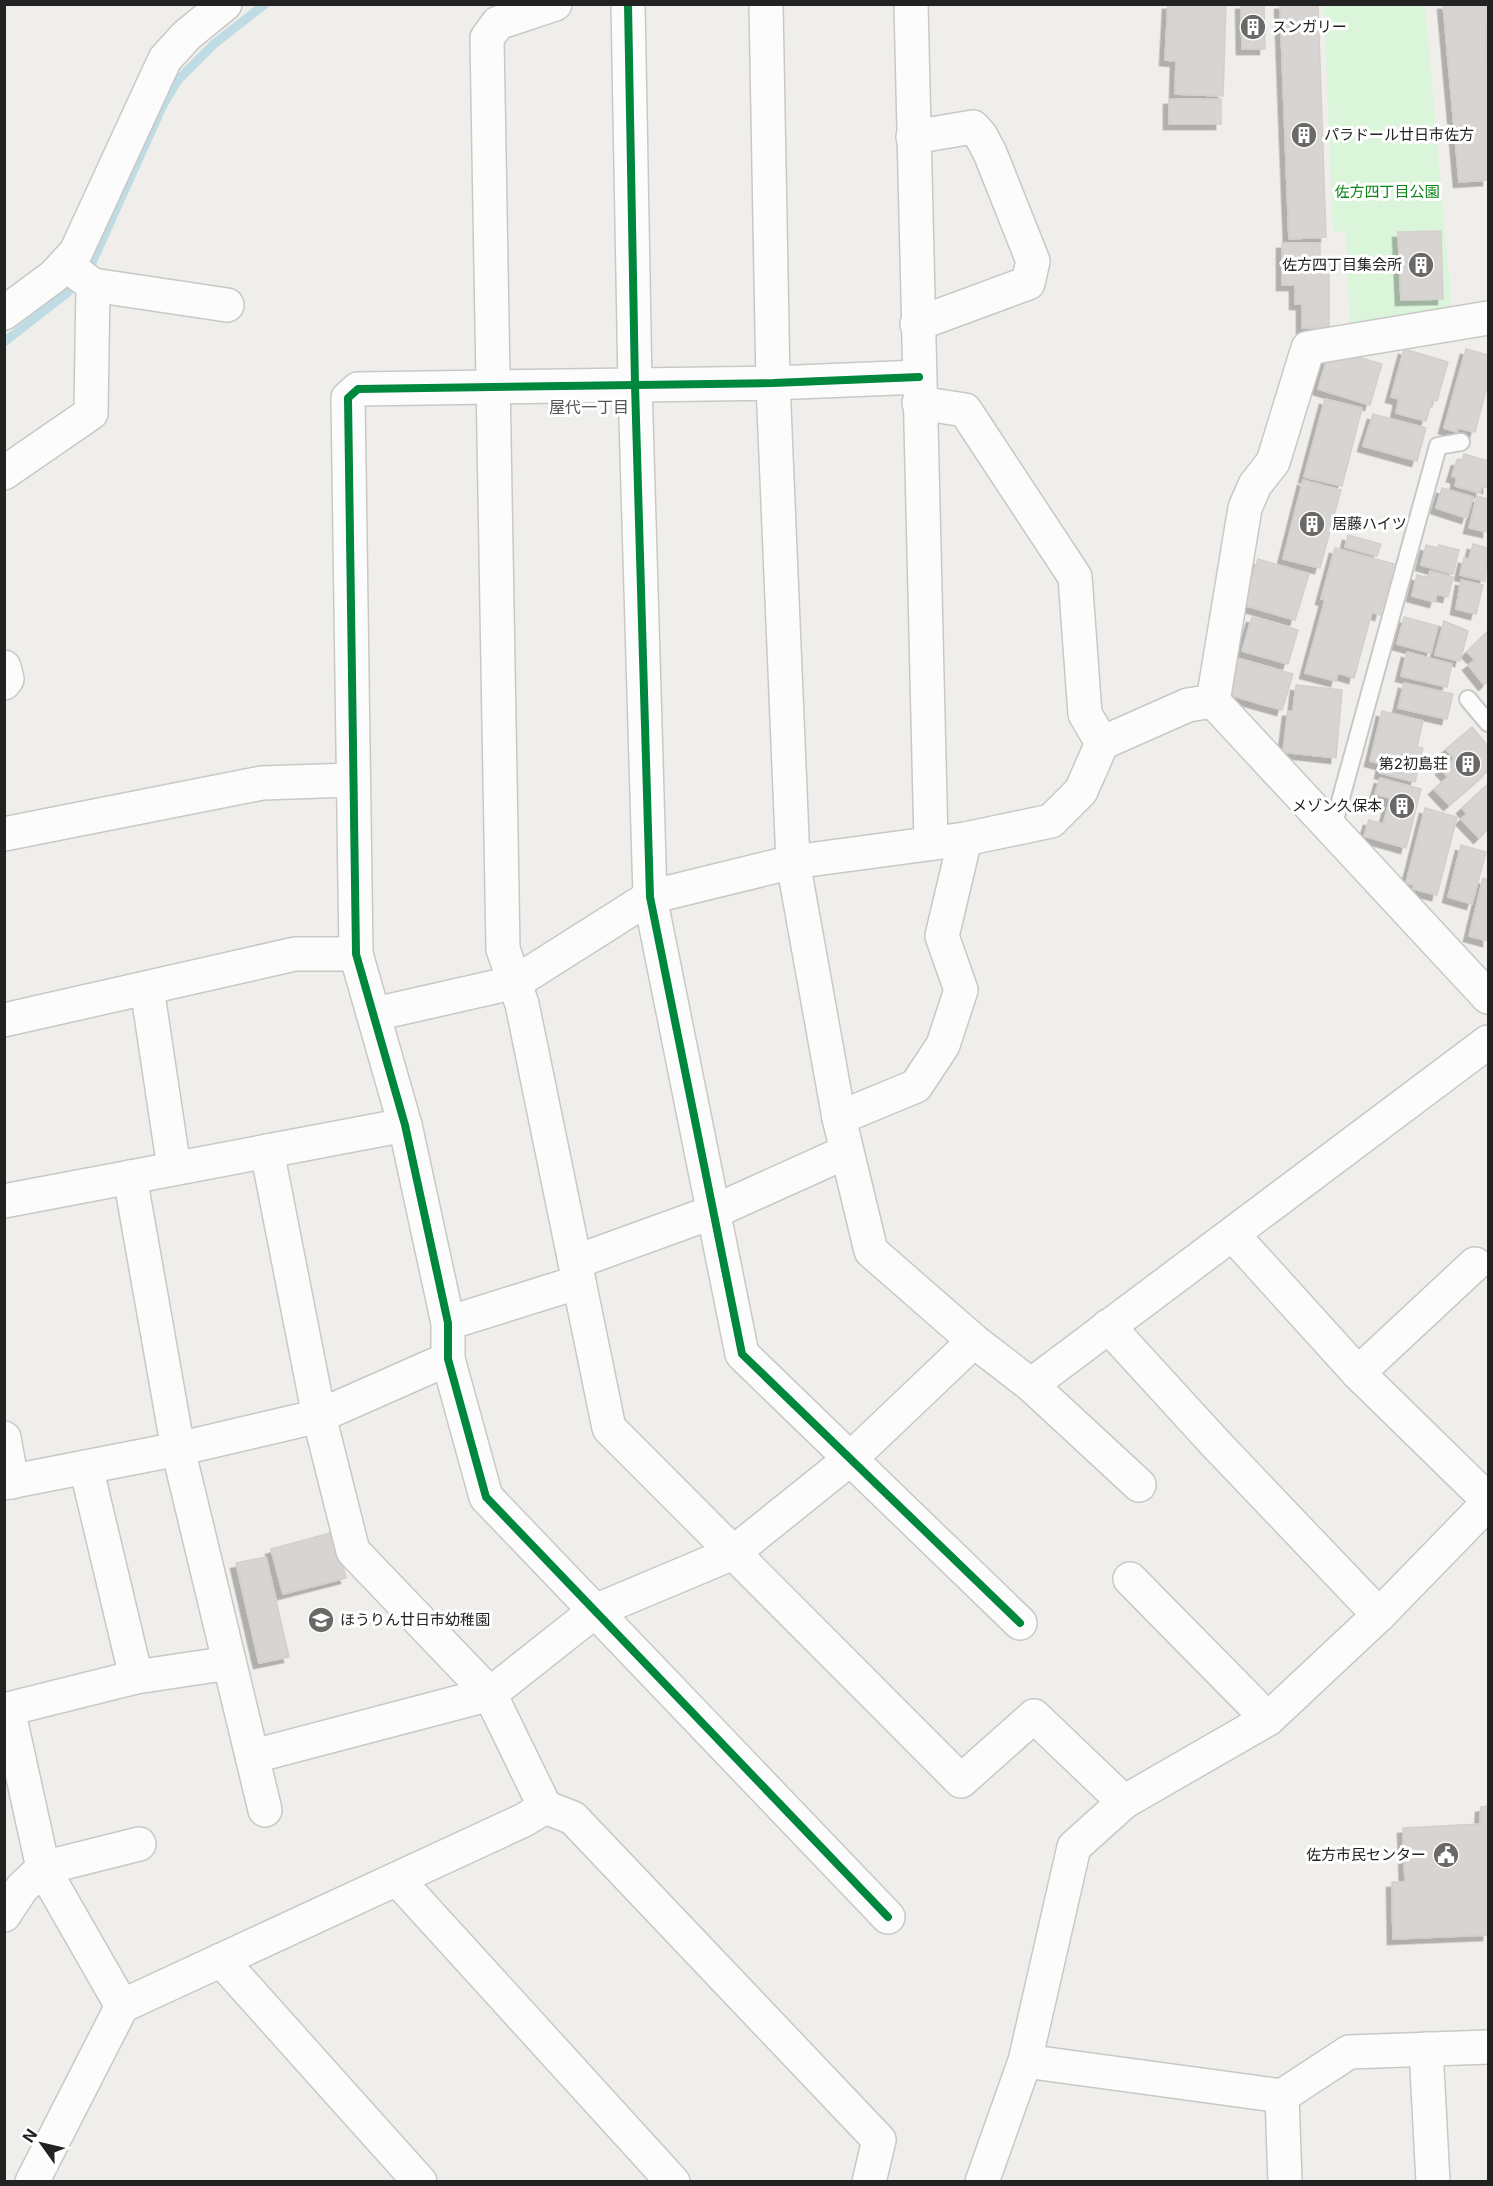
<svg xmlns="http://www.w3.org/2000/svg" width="1493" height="2186" font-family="Inter,'Noto Sans JP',sans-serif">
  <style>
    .park { fill: #daf5da }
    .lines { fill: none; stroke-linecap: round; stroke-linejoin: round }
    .stream { stroke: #bfdbe3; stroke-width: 9 }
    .building { fill: #d7d4d2; stroke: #d3d0cc; stroke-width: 1.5; filter: url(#shadow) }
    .service-casing { stroke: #c9c8c7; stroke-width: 20 }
    .minor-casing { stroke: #c9c8c7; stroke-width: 36 }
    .service { stroke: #fdfcfc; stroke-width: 16 }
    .minor { stroke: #fdfcfc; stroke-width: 33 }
    .cycleway-casing { stroke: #fff; stroke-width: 11 }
    .cycleway { stroke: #00873e; stroke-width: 8 }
    .labels { text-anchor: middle; stroke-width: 6; stroke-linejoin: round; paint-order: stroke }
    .poi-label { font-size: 15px; fill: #222; stroke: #fff; text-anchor: start }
    .park-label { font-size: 15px; fill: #0c8416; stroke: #fff }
    .neighbourhood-label { font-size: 16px; fill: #555; stroke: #fff }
  </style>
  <defs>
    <filter id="shadow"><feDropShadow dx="-5.5" dy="5.5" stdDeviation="0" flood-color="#0004"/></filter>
  </defs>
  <rect width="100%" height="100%" fill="#f0eeeb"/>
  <path class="park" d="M1324 5H1425L1452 311 1350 327 1346 231 1333 232Z"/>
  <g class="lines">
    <path class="stream" d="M4 342 67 293 91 265 163 105 178 80 214 44 265 4"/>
  </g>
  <g class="building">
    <path d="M1168 4H1226L1223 96 1175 94 1176 61 1165 60Z"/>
    <path d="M1241 4H1264L1265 49H1242Z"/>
    <path d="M1280 4H1318L1326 237 1289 239Z"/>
    <path d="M1443 4H1486L1488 180 1459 182Z"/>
    <rect x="1169" y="99" width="52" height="25"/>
    <path d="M1441 231 1443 299 1401 300 1398 232Z"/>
    <path d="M1282 243H1320V263H1329V328H1302V304H1295V285H1282Z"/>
    <path d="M1330 349 1382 364 1370 405 1318 389Z"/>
    <path d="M1404 349 1448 362 1437 401 1432 400 1426 421 1396 413 1399 399 1391 397Z"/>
    <path d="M1466 349 1488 355V383L1475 432 1458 428 1457 432 1444 428Z"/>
    <path d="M1325 399 1362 408 1342 486 1304 477Z"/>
    <path d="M1373 414 1426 428 1417 461 1363 446Z"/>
    <path d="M1464 454 1488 461V488L1482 486 1480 493 1455 486 1457 478 1452 476 1457 460 1462 461Z"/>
    <path d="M1303 480 1341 490 1320 568 1283 559Z"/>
    <path d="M1442 488 1473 497 1467 518 1436 508Z"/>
    <path d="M1477 496 1488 499V532L1469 528Z"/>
    <path d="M1348 535 1381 544 1377 556 1345 547Z"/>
    <path d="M1473 544 1488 548 1485 581 1460 575 1464 558 1469 559Z"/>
    <path d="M1426 545 1438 548 1439 545 1459 550 1453 574 1421 565Z"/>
    <path d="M1335 548 1394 564 1380 615 1372 612 1354 678 1338 673 1336 681 1305 673 1325 600 1321 599Z"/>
    <path d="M1258 559 1309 574 1295 620 1240 604 1248 578 1251 579Z"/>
    <path d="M1430 571 1453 577 1448 597 1437 594 1435 602 1412 596 1417 575 1428 578Z"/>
    <path d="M1461 580 1483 585 1476 614 1456 609Z"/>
    <path d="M1252 617 1298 630 1288 664 1242 651Z"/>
    <path d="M1404 617 1438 626 1431 653 1397 644Z"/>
    <path d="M1444 621 1468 631 1460 661 1435 655Z"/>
    <path d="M1488 631V681L1484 685 1468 665 1475 660 1467 652Z"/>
    <path d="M1407 652 1452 664 1447 687 1401 676Z"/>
    <path d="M1236 658 1293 674 1282 710 1226 694Z"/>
    <path d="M1404 683 1453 694 1447 719 1398 708Z"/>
    <path d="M1296 685 1342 690 1336 758 1283 752 1288 711H1293Z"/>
    <path d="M1382 711 1423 721 1417 747 1423 748 1415 782 1380 773 1382 764 1370 761Z"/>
    <path d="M1472 727 1488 746V771L1449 805 1434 789 1448 777 1441 769 1454 759 1446 749Z"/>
    <path d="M1380 778 1421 789 1406 848 1364 836 1369 820 1383 824 1386 814 1390 798 1375 794Z"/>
    <path d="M1488 784V829L1479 838 1461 819 1467 814 1462 808Z"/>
    <path d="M1425 808 1457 817 1437 895 1413 889 1414 885 1406 883Z"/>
    <path d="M1461 845 1486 852 1472 904 1448 897Z"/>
    <path d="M1483 878 1488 880V941L1469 936Z"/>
    <path d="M334 1532 346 1578 283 1594 271 1549Z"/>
    <path d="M266 1557 289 1657 259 1663 236 1563Z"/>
    <path d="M1488 1806V1935L1393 1939 1392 1882H1405L1403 1828 1480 1824 1481 1807Z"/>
  </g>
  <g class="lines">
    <g class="service-casing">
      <g id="service">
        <path d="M1468 699 1488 723"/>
        <path d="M1333 827 1438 446 1461 442"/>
      </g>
    </g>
    <g class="minor-casing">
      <g id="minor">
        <path d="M555 4 498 23 487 38 503 949 522 1004 609 1428 961 1781 1034 1716 1124 1802"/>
        <path d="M628 4 635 385 650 897 742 1354 1020 1623"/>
        <path d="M766 4 773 383 793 862 839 1118 871 1251 974 1341 1031 1385 1139 1485"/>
        <path d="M911 4 931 843"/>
        <path d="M913 137 973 127 981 136 990 153 1033 261 1028 283 917 324"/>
        <path d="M93 285 227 305"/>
        <path d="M4 313 54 276 76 252 165 59 187 35 225 4"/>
        <path d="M919 403 965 410 1075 577 1085 714 1102 743"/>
        <path d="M4 473 91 413 93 285 66 265"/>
        <path d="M4 667 7 679 4 683"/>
        <path d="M1213 701 1245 508 1255 485 1273 462 1308 348 1488 318"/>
        <path d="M4 834 262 783 352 780"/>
        <path d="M147 988 174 1168"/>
        <path d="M375 1014 516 982 650 897 793 862 965 839 1051 821 1081 791 1102 743 1188 705 1213 701 1488 997"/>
        <path d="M4 1020 295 954H356"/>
        <path d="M839 1118 916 1086 943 1045 961 990 942 936 965 839"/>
        <path d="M267 1151 319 1416 353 1551 490 1694 545 1807"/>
        <path d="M130 1177 178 1449 265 1810"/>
        <path d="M4 1201 405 1125"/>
        <path d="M1233 1235 1358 1373 1488 1500"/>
        <path d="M575 1262 713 1212 846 1152"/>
        <path d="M448 1323 579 1282"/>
        <path d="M1108 1326 1216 1444 1379 1615"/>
        <path d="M1358 1373 1475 1264"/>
        <path d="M1031 1385 1488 1042"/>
        <path d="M4 1438 12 1482"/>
        <path d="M86 1467 136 1677"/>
        <path d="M4 1483 178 1449 319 1416 448 1359"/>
        <path d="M1130 1579 1268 1719"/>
        <path d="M8 1709 43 1868 122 2006"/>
        <path d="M4 1710 136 1677 229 1663"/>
        <path d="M254 1756 490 1694 595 1611 733 1553 850 1459 974 1341"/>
        <path d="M397 1879 673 2182"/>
        <path d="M4 1915 22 1888 43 1868 139 1844"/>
        <path d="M888 1917 486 1497 448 1359V1323L405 1125 356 954 348 398 358 389 773 383 919 377"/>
        <path d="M221 1960 420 2182"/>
        <path d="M1426 2049 1433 2182"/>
        <path d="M1025 2061 1282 2096 1349 2052 1488 2047"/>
        <path d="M1282 2096 1285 2182"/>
        <path d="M32 2182 122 2006 524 1820 545 1807 573 1818 879 2140 869 2182"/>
        <path d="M982 2182 1025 2061 1074 1847 1124 1802 1268 1719 1379 1615 1488 1503"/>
      </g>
    </g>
    <use href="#service" class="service"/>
    <use href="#minor" class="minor"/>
    <g class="cycleway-casing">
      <g id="cycleway">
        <path d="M628 4 635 385 650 897 742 1354 1020 1623"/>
        <path d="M888 1917 486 1497 448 1359V1323L405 1125 356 954 348 398 358 389 773 383 919 377"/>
      </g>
    </g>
    <use href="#cycleway" class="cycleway"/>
  </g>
  <defs>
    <g id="building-disc" transform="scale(1.35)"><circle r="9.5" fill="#6a6968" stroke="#fff"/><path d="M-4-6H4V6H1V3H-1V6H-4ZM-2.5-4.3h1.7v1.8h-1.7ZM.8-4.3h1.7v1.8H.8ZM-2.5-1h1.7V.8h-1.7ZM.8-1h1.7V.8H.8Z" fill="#fff"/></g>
    <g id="school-disc" transform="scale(1.35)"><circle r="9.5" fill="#6a6968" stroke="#fff"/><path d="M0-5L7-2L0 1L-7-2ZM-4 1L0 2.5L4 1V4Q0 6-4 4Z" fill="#fff"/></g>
    <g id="civic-disc" transform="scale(1.35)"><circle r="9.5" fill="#6a6968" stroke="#fff"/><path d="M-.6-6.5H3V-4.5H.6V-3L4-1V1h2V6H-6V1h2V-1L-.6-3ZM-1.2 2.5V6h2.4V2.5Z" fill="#fff"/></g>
  </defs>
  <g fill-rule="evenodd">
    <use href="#building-disc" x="1253" y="27"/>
    <use href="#building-disc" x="1304" y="135"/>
    <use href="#building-disc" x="1421" y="265"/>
    <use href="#building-disc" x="1312" y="524"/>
    <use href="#building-disc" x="1468" y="764"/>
    <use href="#building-disc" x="1402" y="806"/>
    <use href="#school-disc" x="321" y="1620"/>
    <use href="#civic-disc" x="1446" y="1855"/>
  </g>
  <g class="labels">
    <g class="poi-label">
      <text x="1272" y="32">スンガリー</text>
      <text x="1324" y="140">パラドール廿日市佐方</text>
      <text x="1402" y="270" text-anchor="end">佐方四丁目集会所</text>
      <text x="1332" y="529">居藤ハイツ</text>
      <text x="1448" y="769" text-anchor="end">第2初島荘</text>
      <text x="1382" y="811" text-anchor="end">メゾン久保本</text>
      <text x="340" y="1625">ほうりん廿日市幼稚園</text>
      <text x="1426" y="1860" text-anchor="end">佐方市民センター</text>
    </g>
    <g class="park-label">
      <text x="1387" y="197">佐方四丁目公園</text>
    </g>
    <g class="neighbourhood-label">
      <text x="589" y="413">屋代一丁目</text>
    </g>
  </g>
  <rect width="1493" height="2186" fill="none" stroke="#222222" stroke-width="12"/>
  <g transform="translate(42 2144) rotate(304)" stroke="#ffffff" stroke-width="4.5" paint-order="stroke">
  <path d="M0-4.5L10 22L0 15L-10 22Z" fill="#222222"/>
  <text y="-9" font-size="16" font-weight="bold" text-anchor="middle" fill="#222222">N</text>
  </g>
</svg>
